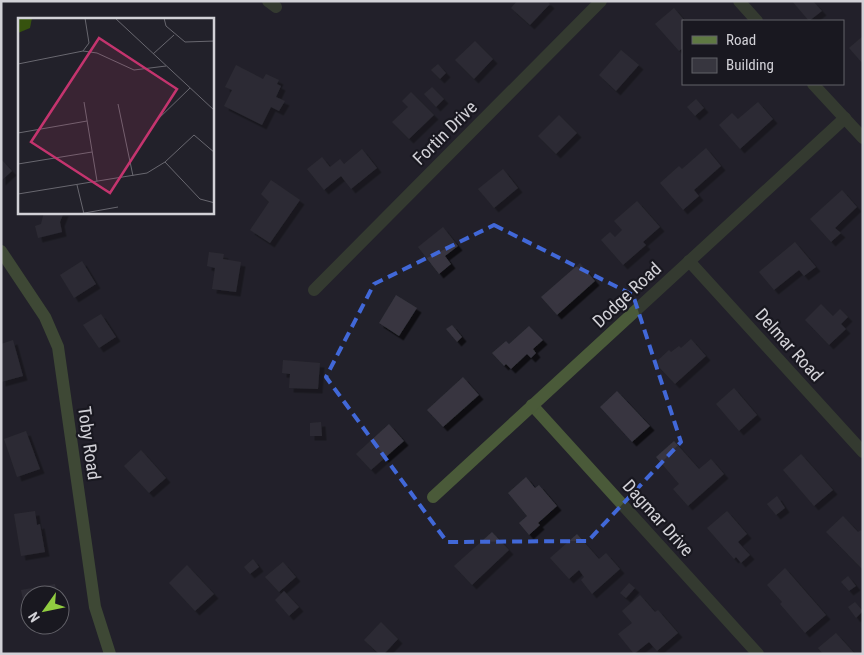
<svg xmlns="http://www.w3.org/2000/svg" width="864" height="655" font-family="'Roboto Condensed',sans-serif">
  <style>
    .building { fill: #37363f; filter: url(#shadow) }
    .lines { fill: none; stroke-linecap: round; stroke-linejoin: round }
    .minor { stroke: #4a5a39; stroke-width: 12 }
    .secondary { stroke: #5f7943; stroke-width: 12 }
    .marked { fill: none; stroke: #4168d8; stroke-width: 4; stroke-dasharray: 10 6; stroke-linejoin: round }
    .labels { text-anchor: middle; stroke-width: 4.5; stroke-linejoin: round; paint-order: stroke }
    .street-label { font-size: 18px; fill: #d2d1d7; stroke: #191820 }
    .inset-road { fill: none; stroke: #68676f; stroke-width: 1 }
    .view { fill: #c4346e; fill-opacity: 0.15; stroke: #c4346e; stroke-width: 2.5 }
    .inset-edge { fill: none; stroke: #d2d1d7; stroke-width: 2.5 }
  </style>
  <defs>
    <filter id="shadow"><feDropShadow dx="4.5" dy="4.5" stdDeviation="0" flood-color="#0009"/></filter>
  </defs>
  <rect width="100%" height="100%" fill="#22212a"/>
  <g class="building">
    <path d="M517 1H547L550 4 530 25 511 8Z"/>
    <path d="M792 1H813L822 11 809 21Z"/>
    <path d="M674 8 685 21H683V48L679 51 655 24Z"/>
    <path d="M863 36V64L849 48Z"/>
    <path d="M475 41 493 59 474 79 455 60Z"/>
    <path d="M621 50 639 65 616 91 599 75Z"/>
    <path d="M438 64 446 73 440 79 431 70Z"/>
    <path d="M236 65 263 79 266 74 279 80 277 84 281 86 276 97 285 101 279 111 271 107 262 125 224 106 232 90 225 87Z"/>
    <path d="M432 87 444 99 436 107 424 94Z"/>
    <path d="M411 92 434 115 409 139 392 122 408 107 402 101Z"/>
    <path d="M696 99 704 108 695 116 687 107Z"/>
    <path d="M758 102 773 119 740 149 719 125 732 113 738 119Z"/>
    <path d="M559 115 577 133 556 154 538 136Z"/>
    <path d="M706 148 721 166 694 190 699 196 683 210 660 183 679 166 682 169Z"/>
    <path d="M362 149 377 168 351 189 341 176 324 190 307 169 322 157 330 167 340 159 344 164Z"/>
    <path d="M1 159 12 171 1 181Z"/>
    <path d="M503 169 518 188 494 208 478 189Z"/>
    <path d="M271 180 300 200 270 243 250 230 269 202 261 194Z"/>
    <path d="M842 190 857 207 835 228 841 233 831 242 810 219Z"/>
    <path d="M637 201 660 227 643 242 646 245 623 265 601 240 610 232 615 237 622 230 614 221Z"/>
    <path d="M44 212H64L60 222 62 232 38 238 35 226 41 224Z"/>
    <path d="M443 227 458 246 445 256 451 264 439 274 418 247Z"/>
    <path d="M795 242 816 267 804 276 799 270 774 290 759 272Z"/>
    <path d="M209 252 224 254 223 259 241 262 236 292 212 289 215 268 207 266Z"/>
    <path d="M82 261 96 284 74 298 60 275Z"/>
    <path d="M580 263 595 281 557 315 541 297Z"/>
    <path d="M396 295 417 308 399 336 379 323Z"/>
    <path d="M821 304 833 316 840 309 848 317 841 324 846 329 829 345 805 320Z"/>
    <path d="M101 314 116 337 99 348 83 325Z"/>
    <path d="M452 325 462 337 457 342 446 329Z"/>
    <path d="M529 326 543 340 533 349 536 353 531 358 527 354 511 369 506 364 504 366 492 353 506 341 509 344Z"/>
    <path d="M691 339 706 356 675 384 655 363 669 350 671 352 679 346 681 348Z"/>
    <path d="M13 340 23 376 1 382V344Z"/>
    <path d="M283 360 320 363 318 389 289 388 290 374 282 373Z"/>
    <path d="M463 377 479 395 443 427 427 410Z"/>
    <path d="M734 388 757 415 739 431 716 404Z"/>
    <path d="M617 391 650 426 632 442 600 407Z"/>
    <path d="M321 422 322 436H310V423Z"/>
    <path d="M389 424 404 441 371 470 356 454Z"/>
    <path d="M26 431 40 469 17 477 4 439Z"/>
    <path d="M674 441 699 469 711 459 724 474 688 506 673 489 679 484 656 457Z"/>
    <path d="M141 450 166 478 149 493 124 466Z"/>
    <path d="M801 454 833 490 814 506 783 470Z"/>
    <path d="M526 477 535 488 539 485 557 506 538 523 540 525 529 535 519 523 527 516 508 493Z"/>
    <path d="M777 496 785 508 776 515 767 504Z"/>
    <path d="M35 511 37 525 40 524 45 552 21 556 14 514Z"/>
    <path d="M727 511 747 534 738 542 750 555 741 563 736 557 734 559 707 528Z"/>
    <path d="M843 516 858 532 861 530 863 532V570L826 532Z"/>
    <path d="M492 532 509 550 472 585 454 566Z"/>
    <path d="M577 534 599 559 606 553 620 569 592 594 581 580 584 577 579 570 569 579 550 558Z"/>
    <path d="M253 559 259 567 250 574 244 567Z"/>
    <path d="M283 562 296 577 279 592 265 577Z"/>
    <path d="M187 565 214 594 195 611 169 583Z"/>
    <path d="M785 568 826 615 805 633 780 604 782 602 767 585Z"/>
    <path d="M848 576 856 586 849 591 841 582Z"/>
    <path d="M629 583 635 588 626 598 620 593Z"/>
    <path d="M55 584 57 595H30V599L23 600 21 590Z"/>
    <path d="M284 591 299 607 289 616 275 600Z"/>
    <path d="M640 595 655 612 658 610 678 633 657 651 649 642 634 654 618 634 632 623 622 611Z"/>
    <path d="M855 602 863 611 856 618 848 607Z"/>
    <path d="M381 622 398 639 384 654H379L364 640Z"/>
    <path d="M836 633 855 654H823L818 648Z"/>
  </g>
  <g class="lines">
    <g class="minor">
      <path d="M268 1 276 7"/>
      <path d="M739 1 757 21"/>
      <path d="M813 84 863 138"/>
      <path d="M689 261 863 452"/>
      <path d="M314 290 601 1"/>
      <path d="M532 405 758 654"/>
      <path d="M433 497 845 118"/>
    </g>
    <path class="secondary" d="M1 251 45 317 58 347 95 607 110 654"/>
  </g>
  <path d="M0 0H864V655H0ZM494 225 633 295 681 442 588 541 447 542 326 377 374 284Z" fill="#22212a" fill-opacity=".55" fill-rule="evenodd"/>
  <path class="marked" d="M494 225 633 295 681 442 588 541 447 542 326 377 374 284Z"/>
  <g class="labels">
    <g class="street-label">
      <text transform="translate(445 133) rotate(-45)" y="6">Fortin Drive</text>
      <text transform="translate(627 295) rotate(-43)" y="6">Dodge Road</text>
      <text transform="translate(789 345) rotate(48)" y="6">Delmar Road</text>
      <text transform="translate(89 443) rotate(82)" y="6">Toby Road</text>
      <text transform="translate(658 518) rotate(48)" y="6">Dagmar Drive</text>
    </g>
  </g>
  <g transform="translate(18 18)">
    <rect width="196" height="196" fill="#22212a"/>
    <path d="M0 0H14L12 10 0 15Z" fill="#36520e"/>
    <path class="inset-road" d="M97 0 197 93M146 0 148 8 167 24 197 23M65 33 79 35 116 52 148 48M135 36 156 17M0 46 65 33 71 25 67 0M66 84 79 163M100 86 115 158M137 104 172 70M0 115 69 103M147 144 182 181 197 185M0 146 74 134M59 167 66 196M0 176 129 155 147 144 176 117 197 135M61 196 100 189"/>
    <path class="view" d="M81 20 159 71 92 175 13 124Z"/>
    <rect width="196" height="196" class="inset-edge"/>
  </g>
  <rect width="864" height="655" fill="none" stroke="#d2d1d7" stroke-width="5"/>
  <rect x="682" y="20" width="162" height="65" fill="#191820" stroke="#636269"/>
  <rect x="692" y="36" width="25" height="8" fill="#5f7943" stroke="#636269"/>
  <text x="726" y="45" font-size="15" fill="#d2d1d7">Road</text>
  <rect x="692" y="58" width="25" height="15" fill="#37363f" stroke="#636269"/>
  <text x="726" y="70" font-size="15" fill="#d2d1d7">Building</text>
  <g transform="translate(45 610) rotate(237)"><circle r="24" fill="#191820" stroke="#636269"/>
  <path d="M0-4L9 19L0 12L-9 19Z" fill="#91cd40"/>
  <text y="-8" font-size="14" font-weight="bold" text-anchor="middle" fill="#d2d1d7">N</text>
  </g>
</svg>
